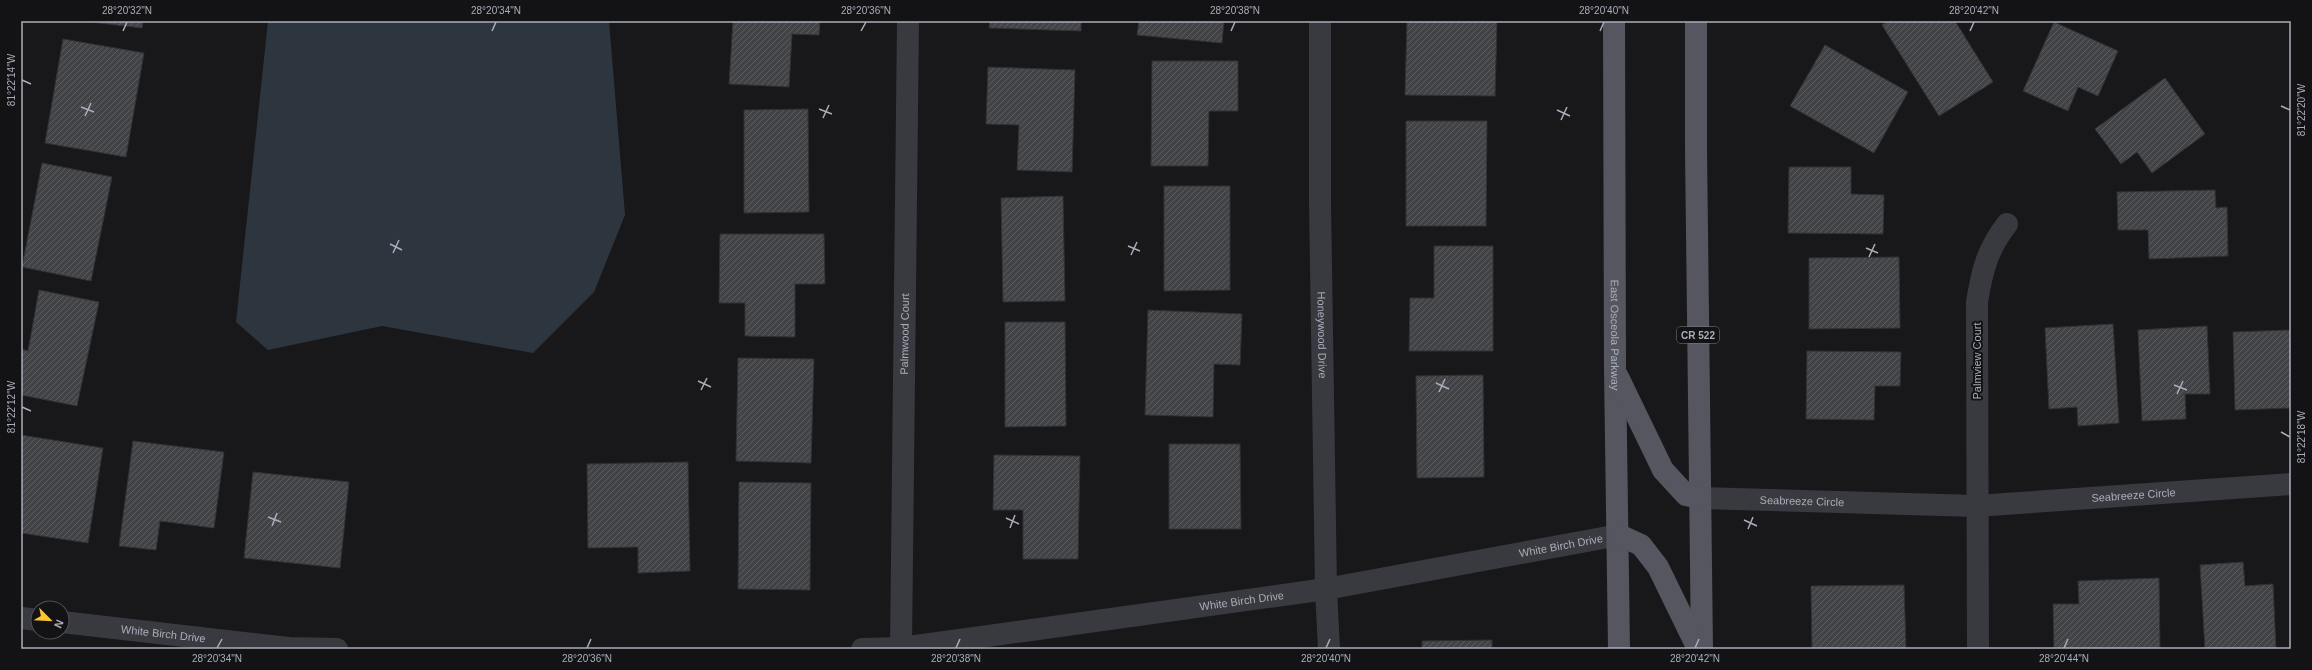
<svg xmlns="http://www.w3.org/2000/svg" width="2312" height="670" font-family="Arial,sans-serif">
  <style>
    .water { fill: #2d363f }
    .building { fill: url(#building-hatch); stroke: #323236 }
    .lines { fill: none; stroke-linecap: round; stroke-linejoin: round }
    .minor { stroke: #393940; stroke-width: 22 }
    .primary { stroke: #55565f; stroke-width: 22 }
    .ticks { fill: none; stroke: #aaaebb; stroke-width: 1.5 }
    .labels { text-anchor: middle; stroke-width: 4; stroke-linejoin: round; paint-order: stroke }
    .shield { fill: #131315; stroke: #7d8089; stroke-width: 1 }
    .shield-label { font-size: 10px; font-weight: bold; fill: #aaaebb }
    .street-label { font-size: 11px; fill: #aaaebb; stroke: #131315 }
    .neatline { fill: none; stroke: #aaaebb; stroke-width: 1.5 }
    .ticks-label { font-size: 10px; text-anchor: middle; fill: #aaaebb }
  </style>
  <defs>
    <pattern id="building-hatch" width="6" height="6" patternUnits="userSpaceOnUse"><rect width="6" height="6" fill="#424347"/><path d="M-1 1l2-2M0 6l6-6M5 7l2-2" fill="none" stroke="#5b5c60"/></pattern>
  </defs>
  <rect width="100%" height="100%" fill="#18181a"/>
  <path class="water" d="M268 21H609L625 215 594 292 533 353 382 326 268 350 236 322Z"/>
  <g class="building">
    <path d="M82 21H143L142 28Z"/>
    <path d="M733 21H820L819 35 792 34 789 87 729 84Z"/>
    <path d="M990 21H1081V31L989 28Z"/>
    <path d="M1139 21H1224L1222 43 1137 35Z"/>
    <path d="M1407 21H1497L1495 96 1405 95Z"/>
    <path d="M1888 21H1955L1993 82 1939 116 1882 25Z"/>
    <path d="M2054 22 2118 51 2098 96 2078 87 2068 111 2023 91Z"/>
    <path d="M63 39 144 53 126 157 45 143Z"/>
    <path d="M1825 45 1908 92 1874 153 1790 106Z"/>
    <path d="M1152 61H1238V111H1209L1208 166H1151Z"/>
    <path d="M988 67 1075 70 1072 172 1017 170 1019 125 986 124Z"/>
    <path d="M2165 78 2205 134 2152 173 2137 152 2121 164 2095 129Z"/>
    <path d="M808 109 809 212 744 213V110Z"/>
    <path d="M1406 121H1487L1486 226H1406Z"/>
    <path d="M42 163 112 177 91 281 22 267Z"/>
    <path d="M1789 167H1851V194L1884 195 1883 234 1788 233Z"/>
    <path d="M1164 186H1230V290L1164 291Z"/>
    <path d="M2215 190 2216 208 2227 207 2228 256 2149 259 2148 230H2118L2117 192Z"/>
    <path d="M1063 196 1065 301 1003 302 1001 198Z"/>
    <path d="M720 234H824L825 284H795V337L745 336V303H719Z"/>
    <path d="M1434 246H1493V351H1409L1410 298H1434Z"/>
    <path d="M1899 257 1900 328 1809 329V258Z"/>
    <path d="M39 290 99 302 77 406 21 395V349L28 351Z"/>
    <path d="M1148 310 1242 314 1240 365 1214 364 1213 417 1145 415Z"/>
    <path d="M1005 322H1065L1066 426 1005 427Z"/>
    <path d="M2113 324 2119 423 2078 426 2077 407 2049 409 2045 328Z"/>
    <path d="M2207 326 2210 394H2185L2186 419 2142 421 2138 330Z"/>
    <path d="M2291 330V408L2235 410 2233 332Z"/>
    <path d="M1807 351 1901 352 1900 386H1875L1874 420 1806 419Z"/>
    <path d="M738 358 814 359 811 463 736 461Z"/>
    <path d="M1483 375 1484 477 1417 478 1416 376Z"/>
    <path d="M21 435 103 448 88 543 21 533Z"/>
    <path d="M133 441 224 452 214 528 160 521 156 550 119 546Z"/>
    <path d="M1169 444H1240L1241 529H1169Z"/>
    <path d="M994 455 1080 456 1078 559H1023V510H993Z"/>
    <path d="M688 462 690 571 638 573V547L588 548 587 464Z"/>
    <path d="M253 472 349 482 340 568 244 558Z"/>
    <path d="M739 482 811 483 810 590 738 589Z"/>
    <path d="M2243 562 2245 586 2273 584 2276 649H2205L2200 565Z"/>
    <path d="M2159 578 2160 649H2054L2053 604H2079L2078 581Z"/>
    <path d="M1904 585 1906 649H1812L1811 586Z"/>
    <path d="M1492 640V649H1422V641Z"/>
  </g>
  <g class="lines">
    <g class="minor">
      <path id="s1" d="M1320 21V202L1326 589 1329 649"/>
      <path id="s2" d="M1700 498 1976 506 2291 484"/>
      <path d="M21 618 38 620"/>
      <path id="s3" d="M62 622 289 648 337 649"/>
      <path id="s4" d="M901 648 908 21"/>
      <path id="s5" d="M862 649 901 648 1326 589 1619 535"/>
      <path d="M1978 649 1977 302C1982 271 1987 250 2007 224"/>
    </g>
    <g class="primary">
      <path id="s6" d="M1614 21 1615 369 1619 649"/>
      <path d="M1696 21V149L1702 649"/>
      <path d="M1618 377 1663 470 1686 495 1700 498"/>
      <path d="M1619 535 1641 545 1658 567 1698 649"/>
    </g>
  </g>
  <path class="ticks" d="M123 31 127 22M492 31 496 22M861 31 866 22M1231 31 1235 22M1600 31 1604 22M1970 31 1974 22M22 80 31 84M2281 106 2290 110M81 107 94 112M819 109 832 114M1557 110 1570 116M85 116 91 103M823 118 829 105M1561 120 1567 107M390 244 402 250M1128 246 1140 251M1866 248 1878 253M393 253 399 240M1131 255 1137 242M1869 257 1875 244M698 381 711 387M1436 383 1449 389M2174 385 2187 390M701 390 707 378M1439 392 1445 379M2177 394 2183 381M22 407 31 411M2281 432 2290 437M268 517 281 522M1006 518 1019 524M1744 520 1757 526M272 526 277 513M1010 528 1015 515M1748 529 1753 517M217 648 222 639M587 648 591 639M956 648 960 639M1326 648 1330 639M1695 648 1699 639M2064 648 2068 639"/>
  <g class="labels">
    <rect class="shield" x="1677" y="327" width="42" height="16" rx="3"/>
    <g class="shield-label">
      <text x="1698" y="339">CR 522</text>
    </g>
    <g class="street-label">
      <text dy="4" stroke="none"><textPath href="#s4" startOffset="314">Palmwood Court</textPath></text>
      <text dy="4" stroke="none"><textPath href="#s1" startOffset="314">Honeywood Drive</textPath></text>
      <text dy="4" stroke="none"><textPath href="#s6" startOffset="314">East Osceola Parkway</textPath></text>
      <text transform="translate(1977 361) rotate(-90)" y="4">Palmview Court</text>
      <text dy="4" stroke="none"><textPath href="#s2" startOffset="434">Seabreeze Circle</textPath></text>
      <text dy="4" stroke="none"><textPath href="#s2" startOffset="102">Seabreeze Circle</textPath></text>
      <text dy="4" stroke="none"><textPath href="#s5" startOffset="707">White Birch Drive</textPath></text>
      <text dy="4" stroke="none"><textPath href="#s5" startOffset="383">White Birch Drive</textPath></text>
      <text dy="4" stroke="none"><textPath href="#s3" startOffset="102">White Birch Drive</textPath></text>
    </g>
  </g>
  <rect width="2312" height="670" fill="none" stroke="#131315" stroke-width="44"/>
  <g transform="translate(50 620) rotate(114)"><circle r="19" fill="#131315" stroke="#4f5157"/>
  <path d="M0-3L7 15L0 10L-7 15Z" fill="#fcc42f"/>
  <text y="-6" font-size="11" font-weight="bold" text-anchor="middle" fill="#aaaebb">N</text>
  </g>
  <rect x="22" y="22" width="2268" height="626" class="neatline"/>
  <g class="ticks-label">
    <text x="127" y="14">28°20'32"N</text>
    <text x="496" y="14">28°20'34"N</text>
    <text x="866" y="14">28°20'36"N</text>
    <text x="1235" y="14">28°20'38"N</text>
    <text x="1604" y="14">28°20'40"N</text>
    <text x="1974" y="14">28°20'42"N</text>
    <text transform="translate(11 80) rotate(-90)" y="4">81°22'14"W</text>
    <text transform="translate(2301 110) rotate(-90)" y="4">81°22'20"W</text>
    <text transform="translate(11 407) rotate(-90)" y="4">81°22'12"W</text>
    <text transform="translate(2301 437) rotate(-90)" y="4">81°22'18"W</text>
    <text x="217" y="662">28°20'34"N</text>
    <text x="587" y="662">28°20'36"N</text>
    <text x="956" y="662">28°20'38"N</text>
    <text x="1326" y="662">28°20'40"N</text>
    <text x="1695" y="662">28°20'42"N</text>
    <text x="2064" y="662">28°20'44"N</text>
  </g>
</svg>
